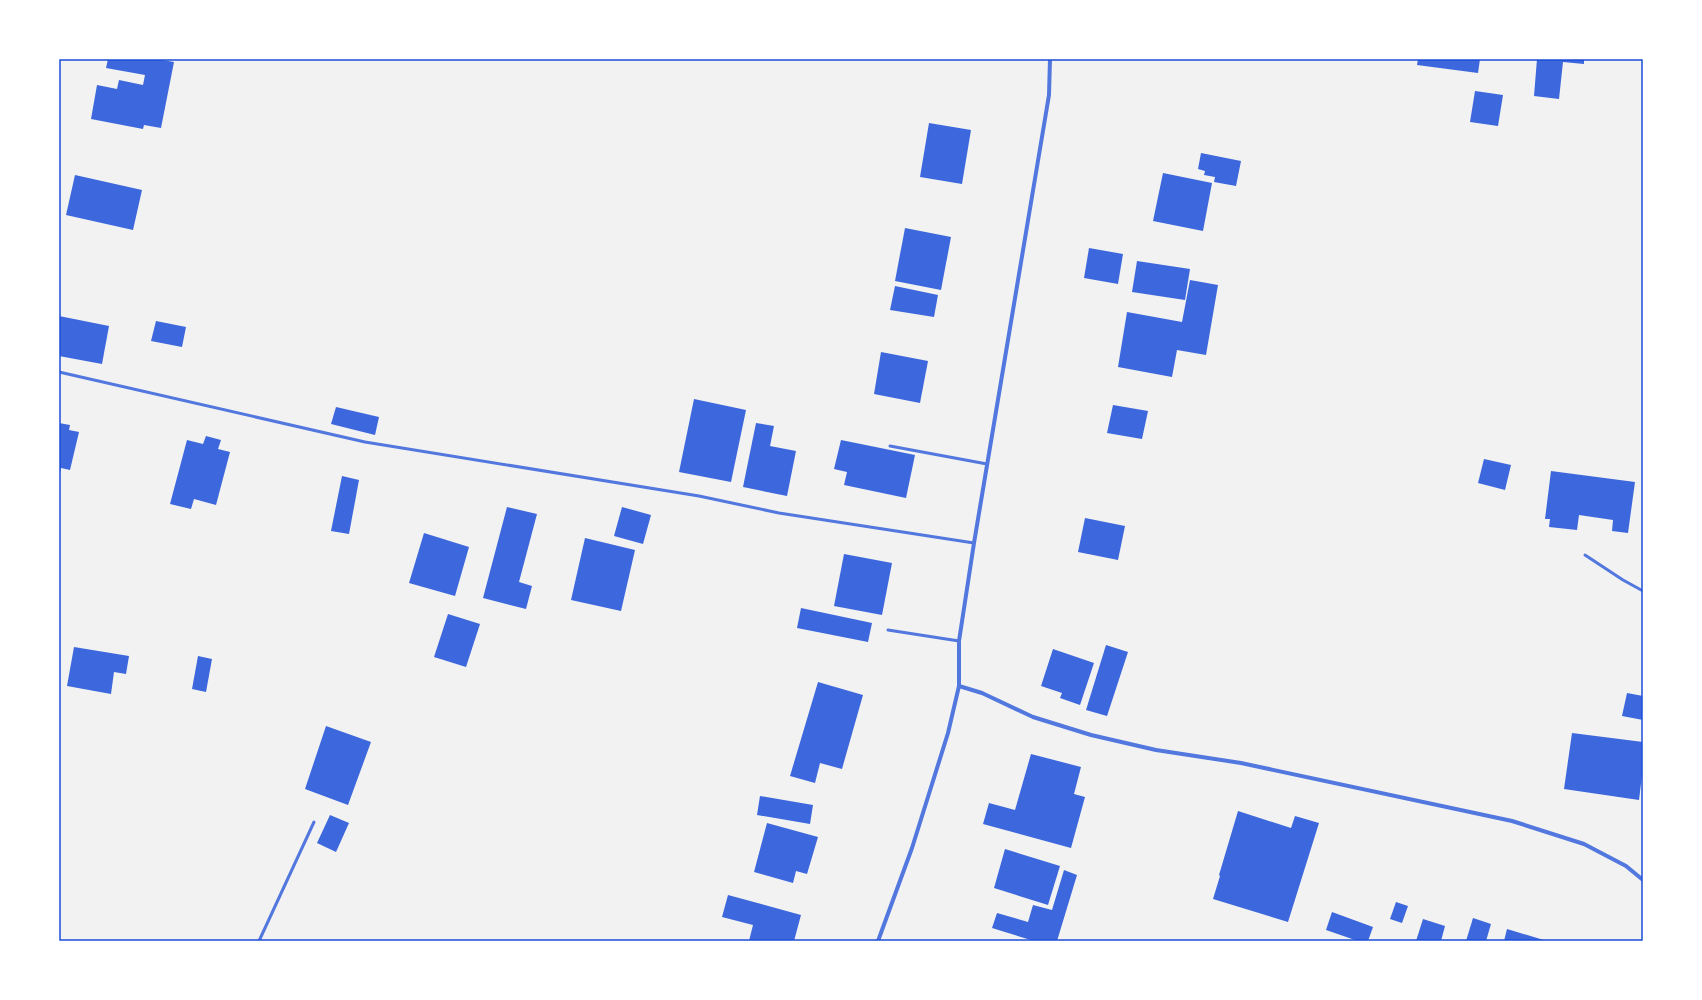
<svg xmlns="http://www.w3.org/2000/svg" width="1702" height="1000" font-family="Inter,sans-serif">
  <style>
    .building { fill: #3d67dc }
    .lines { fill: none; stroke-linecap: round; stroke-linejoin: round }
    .service { stroke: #5277de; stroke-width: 3 }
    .minor { stroke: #5277de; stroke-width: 4 }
    .neatline { fill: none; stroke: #1d4ed8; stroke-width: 1.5 }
  </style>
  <rect width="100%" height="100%" fill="#f2f2f2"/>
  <g class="building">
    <path d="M108 59H157L174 62 161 128 144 125 143 129 91 119 97 85 117 89 119 80 143 85 145 75 106 68Z"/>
    <path d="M1418 59H1480L1478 73 1417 65Z"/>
    <path d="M1537 59H1584V64L1563 62 1559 99 1534 96Z"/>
    <path d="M1475 91 1503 95 1498 126 1470 122Z"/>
    <path d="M929 123 971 130 962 184 920 177Z"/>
    <path d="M1201 153 1241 161 1236 186 1214 182 1215 177 1204 175 1205 171 1198 169Z"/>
    <path d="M1163 173 1212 183 1203 231 1153 221Z"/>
    <path d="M75 175 142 190 133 230 66 215Z"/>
    <path d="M905 228 951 237 941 290 895 281Z"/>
    <path d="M1089 248 1123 254 1118 284 1084 278Z"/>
    <path d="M1137 261 1190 269 1185 300 1132 292Z"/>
    <path d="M1190 280 1218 285 1206 355 1177 350 1172 377 1118 367 1127 312 1182 322Z"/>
    <path d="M895 286 938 295 934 317 890 310Z"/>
    <path d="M59 316 109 326 102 364 59 356Z"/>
    <path d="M156 321 186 327 182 347 151 341Z"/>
    <path d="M881 352 928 361 920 403 874 394Z"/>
    <path d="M694 399 746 410 731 482 679 472Z"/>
    <path d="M1113 405 1148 411 1142 439 1107 433Z"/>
    <path d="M336 407 379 417 375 435 331 424Z"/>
    <path d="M59 423 70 425 69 430 79 432 70 470 61 468 60 473Z"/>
    <path d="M756 423 774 426 770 446 796 451 787 496 743 487Z"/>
    <path d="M206 436 221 440 218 449 230 452 216 505 194 499 191 509 170 504 187 440 203 444Z"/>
    <path d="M841 440 915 455 906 498 844 485 847 472 834 469Z"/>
    <path d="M1484 459 1511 465 1505 490 1478 483Z"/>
    <path d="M1551 471 1635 482 1628 533 1612 531 1613 520 1579 515 1577 530 1549 527 1550 519H1545Z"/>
    <path d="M342 476 359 480 349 534 331 531Z"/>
    <path d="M507 507 537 514 519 582 532 586 526 609 483 598Z"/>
    <path d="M622 507 651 515 643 544 614 536Z"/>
    <path d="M1085 518 1125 526 1118 560 1078 552Z"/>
    <path d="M424 533 469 547 455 596 409 583Z"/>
    <path d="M585 538 635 550 621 611 571 600Z"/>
    <path d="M844 554 892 563 882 615 834 606Z"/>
    <path d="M801 608 872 623 868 642 797 628Z"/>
    <path d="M448 614 480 624 466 667 434 657Z"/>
    <path d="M1106 645 1128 652 1107 716 1086 710Z"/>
    <path d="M74 647 129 656 126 674 114 672 111 694 67 686Z"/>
    <path d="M1053 649 1094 663 1080 705 1060 698 1062 693 1041 686Z"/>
    <path d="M198 656 212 659 206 692 192 689Z"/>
    <path d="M818 682 863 695 842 769 820 763 815 783 790 776Z"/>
    <path d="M1627 693 1643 696V720L1622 716Z"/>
    <path d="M326 726 371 742 348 805 305 789Z"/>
    <path d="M1572 733 1643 742V767L1639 800 1564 789Z"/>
    <path d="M1031 754 1081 767 1074 794 1085 797 1071 848 983 824 989 803 1015 810Z"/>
    <path d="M760 796 813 805 810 824 757 815Z"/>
    <path d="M1238 811 1291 828 1295 816 1319 823 1288 922 1213 899 1220 876 1219 875Z"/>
    <path d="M330 815 349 823 336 852 317 843Z"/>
    <path d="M767 823 818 837 807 874 796 871 793 883 754 872Z"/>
    <path d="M1005 849 1060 866 1048 905 994 888Z"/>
    <path d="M1064 870 1077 875 1057 941H1034L992 928 997 913 1028 922 1033 905 1052 910Z"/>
    <path d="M728 895 801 915 794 941H749L753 925 722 917Z"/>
    <path d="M1396 902 1408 906 1402 923 1390 919Z"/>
    <path d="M1332 912 1373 927 1368 941H1358L1326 930Z"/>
    <path d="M1473 918 1491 924 1486 941H1466Z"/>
    <path d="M1423 919 1445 926 1441 941H1416Z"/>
    <path d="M1507 929 1547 941H1504Z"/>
  </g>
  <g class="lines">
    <g class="service">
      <path d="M59 372 365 442 699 496 779 513 974 543"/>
      <path d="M890 446 987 464"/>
      <path d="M1585 555 1623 580 1643 591"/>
      <path d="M888 630 959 641"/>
      <path d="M259 941 314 822"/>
    </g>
    <g class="minor">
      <path d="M959 686 982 693 1033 717 1091 735 1156 750 1241 763 1512 821 1584 844 1626 866 1643 880"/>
      <path d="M878 941 912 848 948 733 959 686V641L974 543 1049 95 1050 59"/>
    </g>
  </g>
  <rect width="1702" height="1000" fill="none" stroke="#ffffff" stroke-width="120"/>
  <rect x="60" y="60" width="1582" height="880" class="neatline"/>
</svg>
